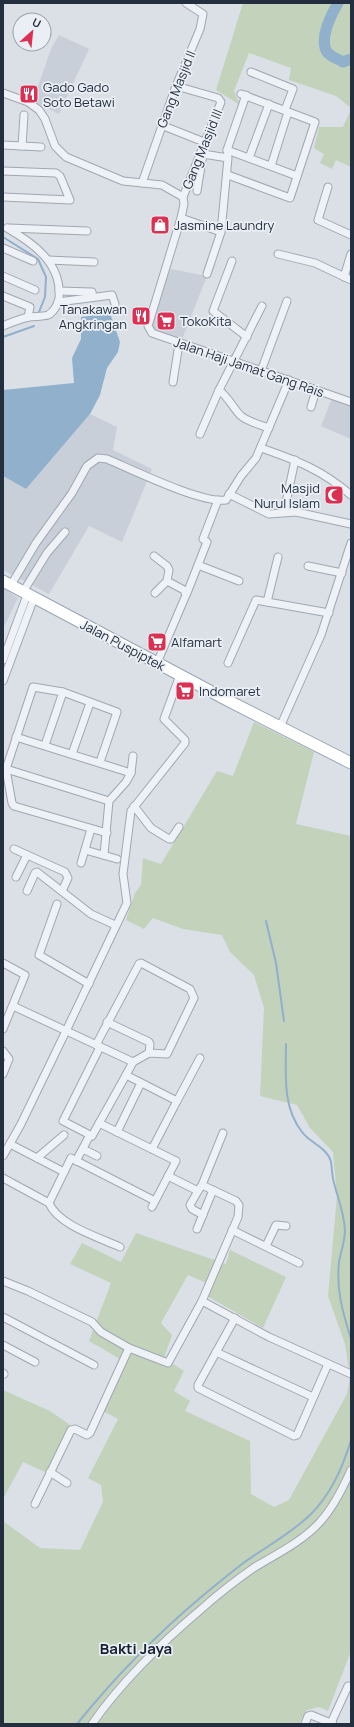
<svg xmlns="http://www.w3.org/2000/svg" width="354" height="1727" font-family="Manrope,sans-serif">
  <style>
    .built { fill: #c8cfd9 }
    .green { fill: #c2d2bb }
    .water { fill: #91b0cc }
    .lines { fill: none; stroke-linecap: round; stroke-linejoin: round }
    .stream { stroke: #91b0cc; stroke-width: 2 }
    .river { stroke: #91b0cc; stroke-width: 11 }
    .minor-casing { stroke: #a0a7b1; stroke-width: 9 }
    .primary-casing { stroke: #99a5b4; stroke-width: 13 }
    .minor { stroke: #eef1f5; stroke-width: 7 }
    .primary { stroke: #fff; stroke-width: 11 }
    .labels { text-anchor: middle; stroke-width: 3.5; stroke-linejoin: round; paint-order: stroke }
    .poi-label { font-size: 13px; fill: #232e3e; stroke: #eaeff5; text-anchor: start }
    .street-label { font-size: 13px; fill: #232e3e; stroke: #eaeff5 }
    .quarter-label { font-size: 15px; font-weight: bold; fill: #161f2f; stroke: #eaeff5 }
  </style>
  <rect width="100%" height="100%" fill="#dbe0e7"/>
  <g class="built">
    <path d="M59 35 89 49 59 114 33 101 51 49Z"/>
    <path d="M171 269 207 276 181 342 157 336 147 322Z"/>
    <path d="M332 398 351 405V439L321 426Z"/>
    <path d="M90 414 117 427 113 450 152 469 122 542 89 526 49 594 3 570V476L26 489Z"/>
    <path d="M3 588 18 598 3 629Z"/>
  </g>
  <g class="green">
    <path d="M243 3H351V108L336 96 289 80 291 68 249 53 234 91 240 105 216 90Z"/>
    <path d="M351 109V167L336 160 332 169 320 163 324 154 314 148 319 127H343Z"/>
    <path d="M254 722 314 752 296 824 351 836V1651L328 1711 319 1707 307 1710 299 1724H3V1521L40 1548 80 1550 103 1502 101 1485 88 1478 118 1419 103 1411 127 1363 89 1341 111 1283 70 1264 82 1243 121 1262 136 1233 226 1264 230 1250 286 1277 263 1328 207 1296 211 1285 188 1275 161 1323 172 1335 164 1358 184 1371 174 1391 190 1401 185 1411 250 1441 251 1494 274 1507 289 1500 347 1394 350 1377 345 1344 328 1296 337 1196 333 1152 310 1128 297 1105 260 1096 264 1008 254 975 230 952 222 935 183 929 153 918 144 929 126 920 135 893 141 885 143 858 161 864 217 771 233 776Z"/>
    <path d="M3 1390 50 1411 73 1427 49 1474 23 1462 3 1499Z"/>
  </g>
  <path class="water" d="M110 313 120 342 118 352 107 368 100 395 90 414 26 489 3 476V390L74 383 72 358 81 339V317Z"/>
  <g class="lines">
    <g class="stream">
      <path d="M3 237 38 259 46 277 45 297 39 312"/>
      <path d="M3 337 34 326"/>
      <path d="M266 921 276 963 284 1021"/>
      <path d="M286 1044C286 1073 282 1107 302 1132 310 1143 328 1148 331 1162 332 1169 332 1176 334 1183 338 1199 344 1212 345 1230 345 1241 341 1251 339 1262 336 1291 343 1313 351 1339"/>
      <path d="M77 1724C114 1678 155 1636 200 1598 213 1587 228 1575 242 1564 265 1547 291 1534 311 1514 331 1494 343 1467 351 1440"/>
    </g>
    <path class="river" d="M338 3C331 15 319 39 327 52 331 57 338 59 343 62L351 59"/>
    <g class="minor-casing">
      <g id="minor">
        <path d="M251 72 293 89 285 110"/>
        <path d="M176 86 218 98 221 102 183 197"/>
        <path d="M3 93 28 102 39 110 45 119 55 146 66 157 123 181 162 185 183 197 184 204 181 218 148 326 152 333 351 402"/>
        <path d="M161 125 204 142"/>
        <path d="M3 145 41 147"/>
        <path d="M22 146 24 115"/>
        <path d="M227 150 297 176"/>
        <path d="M228 154 227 150 246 95"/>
        <path d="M249 158 269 104"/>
        <path d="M271 166 288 112"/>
        <path d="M3 171 56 173 60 176 70 200 3 197"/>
        <path d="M228 175 290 198 315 122 241 94"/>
        <path d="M142 183 176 86 200 29 203 14 186 3"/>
        <path d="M328 187 318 220 351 235"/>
        <path d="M197 191 203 154 228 158 221 232 207 274"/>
        <path d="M181 218 221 232"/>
        <path d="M8 228 87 231"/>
        <path d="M3 248 33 261"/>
        <path d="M278 254 315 263 351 280"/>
        <path d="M48 260 94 262"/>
        <path d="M232 261 213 311 247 337"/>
        <path d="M3 276 35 290"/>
        <path d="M344 277 351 254"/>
        <path d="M59 291 92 292 93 297"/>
        <path d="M3 296 30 307 28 317"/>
        <path d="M58 302 112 295 115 304"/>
        <path d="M3 326C12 322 20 319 29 317 35 316 42 317 48 315 54 312 58 304 59 298 62 263 33 243 7 228"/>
        <path d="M261 371 287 301"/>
        <path d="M173 382 179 344"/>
        <path d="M219 390C228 397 232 406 240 415 246 421 260 425 269 428"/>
        <path d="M311 407 316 390"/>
        <path d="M200 434 219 390 262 306"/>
        <path d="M261 448C296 460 322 470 351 495"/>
        <path d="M229 494 269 514 296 512 351 524"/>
        <path d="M218 500 203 539 207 542 198 565 239 581"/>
        <path d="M284 512 295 460"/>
        <path d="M154 556 167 566 169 570 167 581 155 593"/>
        <path d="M308 566 342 573"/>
        <path d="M11 585 36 543 72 493 87 466 98 458 107 459C131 469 202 504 226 500L241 476 256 458 289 380"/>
        <path d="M23 592 47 553 65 532"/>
        <path d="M187 593 198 565"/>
        <path d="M267 602 278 557"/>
        <path d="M3 660 27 595"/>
        <path d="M157 663 186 595 184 590 167 581"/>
        <path d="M228 663 256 600 329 613"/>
        <path d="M3 681 34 598"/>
        <path d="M280 727 321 635 351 543"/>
        <path d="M16 737 131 773"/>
        <path d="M45 745 63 692"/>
        <path d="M72 754 90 703"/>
        <path d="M100 762 117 712 63 692 33 687 6 769 12 803 14 806 107 833"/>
        <path d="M3 768 109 801"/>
        <path d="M134 806 151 828 169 839H171L179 827"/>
        <path d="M14 849 65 872 68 878 62 891"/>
        <path d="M85 850 117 859"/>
        <path d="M104 855 109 801 126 782 131 773 133 756"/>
        <path d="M81 863 91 829"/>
        <path d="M16 877 27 855"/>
        <path d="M27 891 35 873 37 872 91 914 115 925"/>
        <path d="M57 904 39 955 89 984"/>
        <path d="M3 963 25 975 3 1029"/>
        <path d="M13 1006 133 1062"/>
        <path d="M107 1022 149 1042 150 1044 149 1053"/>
        <path d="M96 1045 139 964 141 963 190 989 194 998 167 1054 149 1053 133 1062 126 1075"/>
        <path d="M100 1047 63 1121 92 1136 126 1075 177 1101 200 1058"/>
        <path d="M3 1051 9 1059 3 1074"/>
        <path d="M99 1123 176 1161 152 1207"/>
        <path d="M117 1132 141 1083"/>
        <path d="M10 1144 64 1172"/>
        <path d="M83 1149 97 1156"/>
        <path d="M152 1149 177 1101"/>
        <path d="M3 1156 21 1124 66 1031 127 903 123 874 131 811 185 743V740L164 719 180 675"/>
        <path d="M37 1158 64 1135"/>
        <path d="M76 1161 90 1135"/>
        <path d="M168 1176 198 1191 202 1185"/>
        <path d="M3 1178 49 1203C58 1225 98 1237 120 1247"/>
        <path d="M198 1191 190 1205 192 1209 203 1215"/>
        <path d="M49 1203 71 1158 155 1201"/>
        <path d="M197 1229 213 1190"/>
        <path d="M232 1230 299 1263"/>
        <path d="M266 1246 276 1225 286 1226"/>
        <path d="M3 1281 28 1291 92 1322 101 1332 129 1348 168 1363 202 1301 238 1217 239 1205 236 1201 202 1185 223 1133"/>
        <path d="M202 1301 269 1337 351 1374"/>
        <path d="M3 1317 94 1365"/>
        <path d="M235 1318 198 1385V1388L294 1436 297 1435 328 1364"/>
        <path d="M3 1345 35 1362"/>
        <path d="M216 1352 313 1397"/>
        <path d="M3 1373 4 1374"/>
        <path d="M50 1472 67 1483"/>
        <path d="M35 1504 71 1430 75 1429 87 1435 90 1433 129 1348"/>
        <path d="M331 1723 348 1686H351"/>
        <path d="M92 1724C119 1685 161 1643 198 1612 216 1596 236 1580 255 1567 277 1554 303 1541 320 1522 333 1508 343 1488 351 1470"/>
        <path d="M305 1724 308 1716 311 1715 333 1724"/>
      </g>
    </g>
    <g class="primary-casing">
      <path id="primary" d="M3 581 227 700 351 763"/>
    </g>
    <use href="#minor" class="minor"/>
    <use href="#primary" class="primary"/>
  </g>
  <defs>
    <g id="restaurant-square" transform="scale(1)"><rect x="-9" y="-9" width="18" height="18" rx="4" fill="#db3051" stroke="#eaeff5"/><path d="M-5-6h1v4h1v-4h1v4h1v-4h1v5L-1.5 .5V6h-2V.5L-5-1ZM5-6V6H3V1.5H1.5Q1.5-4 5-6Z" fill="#fff"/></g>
    <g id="shop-square" transform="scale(1)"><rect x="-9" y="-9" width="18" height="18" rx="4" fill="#db3051" stroke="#eaeff5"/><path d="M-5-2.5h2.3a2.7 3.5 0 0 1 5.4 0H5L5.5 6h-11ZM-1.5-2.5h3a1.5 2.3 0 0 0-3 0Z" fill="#fff"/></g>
    <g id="supermarket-square" transform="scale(1)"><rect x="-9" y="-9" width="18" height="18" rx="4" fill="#db3051" stroke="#eaeff5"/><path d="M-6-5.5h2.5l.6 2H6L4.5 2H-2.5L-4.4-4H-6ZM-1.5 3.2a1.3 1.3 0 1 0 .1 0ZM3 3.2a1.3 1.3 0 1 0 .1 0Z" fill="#fff"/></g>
    <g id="mosque-square" transform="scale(1)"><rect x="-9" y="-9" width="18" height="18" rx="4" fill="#db3051" stroke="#eaeff5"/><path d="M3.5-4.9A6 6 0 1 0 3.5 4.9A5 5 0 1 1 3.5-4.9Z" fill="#fff"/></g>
  </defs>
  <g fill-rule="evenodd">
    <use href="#restaurant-square" x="29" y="94"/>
    <use href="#shop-square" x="160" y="225"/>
    <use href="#restaurant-square" x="141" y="316"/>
    <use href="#supermarket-square" x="166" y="321"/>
    <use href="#mosque-square" x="334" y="495"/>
    <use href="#supermarket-square" x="157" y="642"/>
    <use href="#supermarket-square" x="185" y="691"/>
  </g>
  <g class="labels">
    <g class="poi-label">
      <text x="43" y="92">Gado Gado<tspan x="43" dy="15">Soto Betawi</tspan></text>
      <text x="174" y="230">Jasmine Laundry</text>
      <text x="127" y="314" text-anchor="end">Tanakawan<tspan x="127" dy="15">Angkringan</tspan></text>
      <text x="180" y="326">TokoKita</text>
      <text x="320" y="493" text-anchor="end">Masjid<tspan x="320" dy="15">Nurul Islam</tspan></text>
      <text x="171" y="647">Alfamart</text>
      <text x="199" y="696">Indomaret</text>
    </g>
    <g class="street-label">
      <text transform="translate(176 89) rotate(-68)" y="5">Gang Masjid II</text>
      <text transform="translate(202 149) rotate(-68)" y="5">Gang Masjid III</text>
      <text transform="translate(249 367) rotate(19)" y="5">Jalan Haji Jamat Gang Rais</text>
      <text transform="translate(123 645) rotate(28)" y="5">Jalan Puspiptek</text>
    </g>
    <g class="quarter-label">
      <text x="136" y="1654">Bakti Jaya</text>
    </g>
  </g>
  <rect width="354" height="1727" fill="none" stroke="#232e3e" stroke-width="8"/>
  <g transform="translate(32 32) rotate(27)"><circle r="19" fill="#eaeff5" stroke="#9aa2ac"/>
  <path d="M0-3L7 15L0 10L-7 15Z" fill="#db3051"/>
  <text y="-6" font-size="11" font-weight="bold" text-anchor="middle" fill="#232e3e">U</text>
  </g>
</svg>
